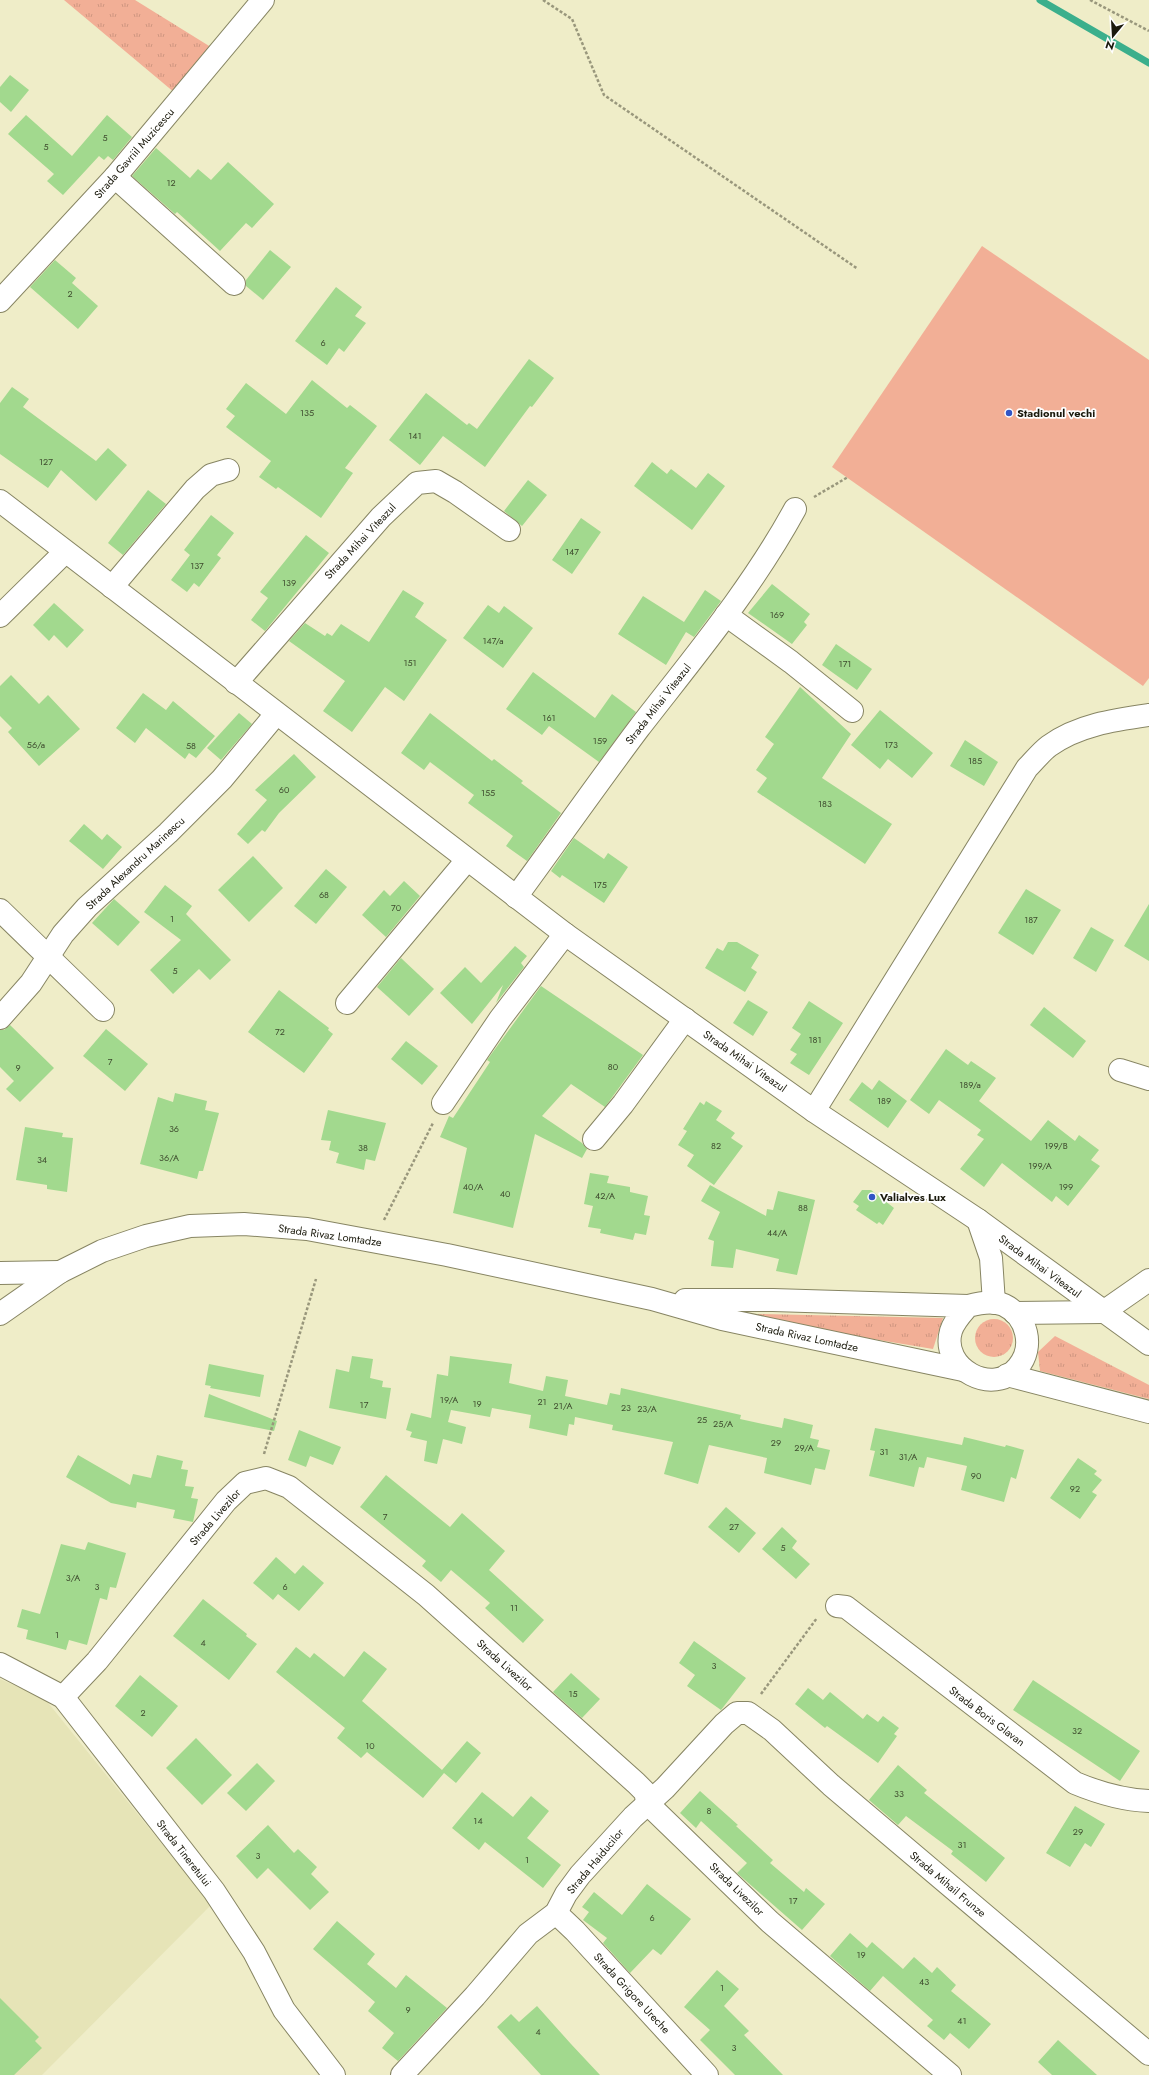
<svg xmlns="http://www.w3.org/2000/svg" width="1149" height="2075" font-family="Jost,sans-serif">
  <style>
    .built { fill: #e6e4b7 }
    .grass { fill: url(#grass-tufts) }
    .pitch { fill: #f2af96 }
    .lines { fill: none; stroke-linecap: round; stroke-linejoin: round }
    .stream { stroke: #3baf8c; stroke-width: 7 }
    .building { fill: #a2d98e }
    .minor-casing { stroke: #878563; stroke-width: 24 }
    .path { stroke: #99977c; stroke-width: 2.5; stroke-dasharray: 3 2; stroke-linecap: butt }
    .minor { stroke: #fff; stroke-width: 22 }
    .poi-dot { fill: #3155c5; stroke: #fff; stroke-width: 1.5 }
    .labels { text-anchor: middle; stroke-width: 3.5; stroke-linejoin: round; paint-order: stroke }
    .number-label { font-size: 9px; fill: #3d4a2d }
    .street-label { font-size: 11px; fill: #1b1a0d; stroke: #fff }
    .poi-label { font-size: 11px; font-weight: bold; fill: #1b1a0d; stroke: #fff; text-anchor: start }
  </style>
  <defs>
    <pattern id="grass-tufts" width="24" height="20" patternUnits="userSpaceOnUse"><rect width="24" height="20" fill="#f2af96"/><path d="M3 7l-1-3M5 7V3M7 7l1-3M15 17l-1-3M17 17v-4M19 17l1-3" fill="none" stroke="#cf9680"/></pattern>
  </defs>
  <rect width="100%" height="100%" fill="#efedc8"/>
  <path class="built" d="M0 1679 45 1699 211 1905 42 2075H0Z"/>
  <g class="grass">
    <path d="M64 0H135L214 49 175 93Z"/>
    <path d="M758 1314 943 1318 933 1349 759 1320Z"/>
    <circle cx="994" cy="1338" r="19"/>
    <path d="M1055 1336 1149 1385V1399L1040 1371 1038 1352Z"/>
  </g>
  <path class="pitch" d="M982 246 1149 360V678L1143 686 832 467Z"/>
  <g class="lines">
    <path class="stream" d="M1040 0 1149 63"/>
  </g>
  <g class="building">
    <path d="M10 75 29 90 11 112 0 102V87Z"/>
    <path d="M26 115 72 156 107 115 132 137 113 160 108 156 104 160 99 156 63 195 47 181 54 174 8 134Z"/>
    <path d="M156 148 190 178 198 169 211 180 228 162 274 204 252 228 246 223 220 251 177 212 175 214 132 176Z"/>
    <path d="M270 250 291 267 263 300 246 286V280Z"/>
    <path d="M55 260 76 278 72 283 98 306 78 329 30 287Z"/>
    <path d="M336 287 362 307 355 316 366 323 344 352 339 348 327 365 295 341Z"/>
    <path d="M529 359 554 378 532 407 530 406 485 467 443 436 420 465 389 440 426 393 467 425 469 423 477 429Z"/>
    <path d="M312 380 347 408 350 405 377 426 345 468 353 473 321 518 278 487 276 489 259 477 271 461 226 427 235 416 226 409 246 383 286 414Z"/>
    <path d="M12 387 29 399 23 407 96 461 108 448 127 465 96 501 61 470 48 488 0 454V403Z"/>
    <path d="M652 462 667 474 671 469 696 488 708 473 725 486 692 530 634 486Z"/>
    <path d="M528 480 547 495 522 526 504 511Z"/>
    <path d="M148 490 166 504 123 555 108 543Z"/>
    <path d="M211 515 234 533 217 555 221 558 199 587 194 583 187 592 171 580 190 555 184 550Z"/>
    <path d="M581 518 601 532 572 574 552 560Z"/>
    <path d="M306 535 329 553 265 631 251 620 268 598 260 592Z"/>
    <path d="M772 584 810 614 804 622 807 625 792 644 748 613Z"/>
    <path d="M403 590 424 603 415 617 447 640 404 701 385 687 352 732 323 711 345 681 289 641 305 623 325 636 327 633 332 636 341 624 369 642Z"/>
    <path d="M705 590 721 601 694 637 686 632 666 665 618 634 643 596 684 622Z"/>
    <path d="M54 603 84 630 67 648 54 635 49 641 33 625Z"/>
    <path d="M488 605 499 613 504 606 533 628 503 668 463 638Z"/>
    <path d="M836 644 872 669 857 690 822 665Z"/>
    <path d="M533 672 595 718 612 694 636 712 599 762 549 726 542 735 506 709Z"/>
    <path d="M11 675 39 704 48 695 80 729 39 766 8 732 12 728 0 716V686Z"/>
    <path d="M800 687 851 734 822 778 892 824 865 864 757 792 767 778 756 770 774 744 765 737Z"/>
    <path d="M143 693 166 710 173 701 215 736 196 758 189 753 185 759 146 728 135 743 116 728Z"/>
    <path d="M880 710 933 753 912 778 888 759 880 769 851 745Z"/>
    <path d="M239 713 252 724 221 760 207 748Z"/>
    <path d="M430 713 492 761 494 759 523 781 521 783 561 813 527 861 506 846 513 836 468 803 474 795 430 762 424 770 401 753Z"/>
    <path d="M965 740 998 762 984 786 950 766Z"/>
    <path d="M294 754 316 777 279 813 265 832 262 830 248 844 237 834 267 800 255 790Z"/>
    <path d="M84 824 102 840 107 834 122 847 103 869 69 841Z"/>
    <path d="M574 838 604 859 608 853 628 867 604 903 562 875 560 878 551 871Z"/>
    <path d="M253 856 283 888 249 922 218 890Z"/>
    <path d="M326 869 347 887 316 924 294 906Z"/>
    <path d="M404 881 420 896 386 937 362 915 384 890 390 896Z"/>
    <path d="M165 885 192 906 186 914 231 960 210 980 199 969 173 994 150 970 181 940 144 912Z"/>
    <path d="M1026 889 1061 910 1033 955 998 933Z"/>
    <path d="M114 899 140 922 118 946 92 923Z"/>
    <path d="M1149 904V961L1124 946Z"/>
    <path d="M1091 927 1114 940 1096 972 1073 958Z"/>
    <path d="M728 942H737L759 955 751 968 757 972 745 992 705 968 717 948 723 951Z"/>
    <path d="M515 946 527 956 521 963 524 967 496 1003 503 985 472 1024 440 993 465 967 481 983Z"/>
    <path d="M401 958 434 989 409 1016 377 987Z"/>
    <path d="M541 986 643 1055 605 1107 571 1084 542 1116 582 1143 587 1149 582 1158 535 1134 513 1228 453 1213 467 1148 440 1137 449 1116 453 1118 490 1062 487 1060Z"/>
    <path d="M279 990 329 1028 328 1030 333 1034 304 1073 248 1032Z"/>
    <path d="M748 1000 768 1012 753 1036 733 1023Z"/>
    <path d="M809 1001 843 1023 809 1075 790 1063 797 1054 790 1050 801 1034 792 1028Z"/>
    <path d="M1044 1007 1086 1041 1073 1058 1030 1025Z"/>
    <path d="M10 1025 54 1068 20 1102 6 1089 14 1081 0 1067V1030H4Z"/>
    <path d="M106 1029 148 1064 125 1091 83 1056Z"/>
    <path d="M406 1041 438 1066 422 1085 391 1059Z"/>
    <path d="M946 1049 968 1065 971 1061 996 1078 979 1101 1031 1141 1048 1120 1075 1141 1079 1135 1099 1150 1091 1160 1100 1166 1068 1206 1056 1196 1052 1202 1002 1163 984 1187 960 1169 984 1139 977 1135 981 1130 939 1100 929 1114 910 1100Z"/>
    <path d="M879 1080 907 1101 888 1128 849 1100 862 1082 872 1090Z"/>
    <path d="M175 1093 207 1101 205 1110 219 1113 203 1171H199L197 1179 140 1164 158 1097 173 1102Z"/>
    <path d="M706 1101 722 1111 716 1120 735 1133 731 1138 743 1146 714 1185 687 1166 694 1155 678 1145 687 1131 683 1129 700 1102 704 1105Z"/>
    <path d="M328 1110 386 1123 375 1161 366 1159 364 1170 336 1163 339 1153 329 1150 331 1141 321 1140Z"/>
    <path d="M25 1127 63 1133 62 1137 73 1138 67 1192 47 1189V1185L16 1180Z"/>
    <path d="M590 1173 609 1176 607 1183 630 1187V1192L648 1196 644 1215 650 1216 646 1235 635 1233 633 1240 600 1233 601 1229 588 1227 593 1206 584 1204Z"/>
    <path d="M710 1185 766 1216 767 1209 773 1210 778 1191 815 1200 797 1275 776 1271 779 1259 736 1249 733 1268 711 1266 714 1241 708 1239 720 1212 701 1201Z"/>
    <path d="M862 1190H871L894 1208 883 1225 879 1222 877 1224 856 1210 859 1206 853 1202Z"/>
    <path d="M352 1356 373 1359 370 1378 383 1381 382 1387 391 1388 386 1419 329 1408 336 1369 349 1372Z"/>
    <path d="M450 1356 512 1364 509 1383 543 1391 546 1376 568 1380 565 1396 607 1405 610 1393 620 1395 621 1388 741 1415 740 1419 782 1428 784 1418 813 1425 810 1438 819 1440 817 1447 830 1450 825 1470 815 1468 811 1485 764 1473 767 1458 709 1445 698 1484 664 1474 673 1442 612 1430 613 1425 575 1417 574 1425 569 1424 567 1436 529 1428 531 1415 492 1408 490 1417 451 1410 448 1422 466 1427 462 1444 443 1439 437 1464 424 1461 427 1441 410 1437 412 1432 406 1430 411 1413 431 1418 437 1374 448 1376Z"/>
    <path d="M209 1364 264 1375 260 1397 210 1388 211 1386 205 1385Z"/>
    <path d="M209 1394 277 1421 274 1431 204 1417Z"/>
    <path d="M875 1428 962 1445 964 1437 1005 1447 1006 1445 1024 1450 1016 1479 1011 1477 1004 1502 961 1490 967 1466 927 1457 924 1468 919 1467 914 1487 869 1476 875 1451 870 1450Z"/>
    <path d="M299 1430 341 1447 333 1465 310 1456 306 1467 288 1460Z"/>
    <path d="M78 1455 130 1485 133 1474 151 1478 157 1455 183 1461 181 1469 188 1470 185 1486 194 1487 191 1498 198 1499 193 1522 173 1518 175 1510 137 1502 136 1508 111 1503 66 1477Z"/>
    <path d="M1078 1458 1097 1471 1094 1474 1102 1480 1092 1492 1097 1495 1080 1519 1050 1498Z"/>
    <path d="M386 1475 450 1527 462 1513 505 1551 489 1570 544 1620 523 1643 485 1608 490 1603 451 1570 441 1582 422 1566 426 1561 360 1507Z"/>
    <path d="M726 1507 756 1533 739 1553 708 1527Z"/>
    <path d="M782 1527 797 1541 792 1548 810 1564 796 1579 762 1549Z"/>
    <path d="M88 1542 126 1553 116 1588 110 1587 107 1600 100 1598 87 1645 69 1640 66 1650 26 1639 28 1630 17 1627 22 1609 40 1614 61 1544 85 1550Z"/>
    <path d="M276 1557 295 1574 303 1565 324 1583 299 1611 278 1594 273 1600 253 1583Z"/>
    <path d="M203 1599 247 1634 246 1636 257 1644 229 1680 173 1636Z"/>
    <path d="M694 1641 746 1678 721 1710 687 1686 695 1675 679 1663Z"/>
    <path d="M296 1647 310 1658 314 1653 344 1677 364 1651 387 1669 362 1701 442 1770 467 1741 481 1753 456 1783 444 1773 423 1798 367 1752 361 1758 337 1738 345 1728 276 1672Z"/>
    <path d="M571 1673 600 1699 582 1718 553 1692Z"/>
    <path d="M140 1675 178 1706 152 1737 115 1706Z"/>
    <path d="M1033 1680 1140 1751 1120 1781 1013 1710Z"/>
    <path d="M808 1688 823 1700 830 1692 863 1719 867 1714 878 1722 883 1716 899 1728 894 1734 897 1736 878 1763 827 1726 825 1728 795 1704Z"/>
    <path d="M196 1738 232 1775 202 1805 166 1768Z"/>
    <path d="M257 1763 275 1781 246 1811 227 1793Z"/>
    <path d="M898 1765 927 1790 924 1793 1005 1858 986 1882 951 1854 953 1851 906 1816 898 1825 869 1800Z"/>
    <path d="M700 1791 738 1825 736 1826 773 1860 770 1863 804 1892 806 1888 825 1904 802 1930 737 1873 747 1863 701 1821 696 1828 680 1813Z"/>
    <path d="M482 1792 513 1817 531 1796 549 1811 527 1838 561 1865 543 1888 485 1842 479 1850 452 1828Z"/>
    <path d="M1075 1806 1105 1824 1091 1847 1085 1843 1070 1867 1046 1853Z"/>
    <path d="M268 1825 294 1853 298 1849 317 1867 311 1874 329 1892 310 1910 268 1868 257 1879 236 1856Z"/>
    <path d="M647 1884 691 1919 661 1955 653 1949 630 1973 603 1943 607 1938 583 1920 589 1912 582 1907 594 1892 622 1915Z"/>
    <path d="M337 1921 375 1954 367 1964 396 1988 406 1975 447 2008 398 2061 382 2048 394 2033 368 2011 375 2002 313 1949Z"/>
    <path d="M850 1933 867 1948 872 1942 903 1969 914 1957 932 1973 937 1967 956 1985 951 1991 991 2024 969 2049 950 2033 944 2040 927 2026 933 2020 883 1976 870 1991 830 1956Z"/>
    <path d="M717 1970 739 1989 724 2006 749 2031 744 2035 783 2075H735L700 2040 710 2030 684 2007Z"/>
    <path d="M0 1998 39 2037 35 2041 42 2048 14 2075H0Z"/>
    <path d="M537 2006 571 2044 600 2075H541L497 2027 511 2014 519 2022Z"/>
    <path d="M1058 2040 1097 2075H1052L1038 2062Z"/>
  </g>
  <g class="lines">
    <g class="minor-casing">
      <g id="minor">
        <path d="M115 177 234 284"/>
        <path d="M0 301 115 177 263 0"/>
        <path d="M0 501 565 934 814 1111 978 1220 1149 1344"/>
        <path d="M112 587 195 489 211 475 228 470"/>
        <path d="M726 615 791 662 852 711"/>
        <path d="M0 616 65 552"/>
        <path d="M236 683 381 517 417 483 436 481 455 492 509 530"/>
        <path d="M516 897C557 841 597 784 639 728 694 657 752 588 795 509"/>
        <path d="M0 910 103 1010"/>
        <path d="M347 1003 467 860"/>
        <path d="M0 1018 31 983 63 934 87 907 168 833 222 779 276 714"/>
        <path d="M1120 1070 1149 1079"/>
        <path d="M443 1103 500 1019 565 934"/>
        <path d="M814 1111 1027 768C1034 761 1041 752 1049 746 1078 725 1114 720 1149 715"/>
        <path d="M594 1139 623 1104 685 1019"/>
        <path d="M978 1220 991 1258 994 1303"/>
        <path d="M0 1273 60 1272"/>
        <path d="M685 1300H773L968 1306C979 1303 993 1300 1004 1305 1027 1316 1035 1347 1018 1367 994 1397 940 1369 951 1331 954 1321 962 1313 968 1306"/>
        <path d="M1015 1313 1103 1312 1149 1280"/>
        <path d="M0 1314 60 1272 102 1251 146 1236 190 1226 244 1224 307 1229 447 1255 652 1299 722 1319 963 1370"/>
        <path d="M1007 1375 1149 1412"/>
        <path d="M837 1606 846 1607 1075 1783C1099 1793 1122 1800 1149 1801"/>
        <path d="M0 1664 63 1697 214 1891 254 1952 284 2010 334 2075"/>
        <path d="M63 1697 97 1661 226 1501 245 1483 266 1478 289 1487 426 1595 636 1783 645 1792 648 1804 770 1922 950 2075"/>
        <path d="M556 1913 575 1931 707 2075"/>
        <path d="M402 2075 475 1996 528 1934 556 1913 566 1894 580 1875 633 1817 665 1788 724 1724 737 1713H748L772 1730 831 1785 1149 2054"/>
      </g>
    </g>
    <g class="path">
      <path d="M543 0 572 19 604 95 858 269"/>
      <path d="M1090 0 1149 31"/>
      <path d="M814 497 848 477"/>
      <path d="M384 1220 433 1123"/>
      <path d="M264 1454 316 1279"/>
      <path d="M761 1694 817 1618"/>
    </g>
    <use href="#minor" class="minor"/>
  </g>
  <g class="poi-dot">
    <circle cx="1009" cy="413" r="4"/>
    <circle cx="872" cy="1197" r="4"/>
  </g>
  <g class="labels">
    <g class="number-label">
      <text x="105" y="141">5</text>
      <text x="46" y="150">5</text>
      <text x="171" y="186">12</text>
      <text x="70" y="297">2</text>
      <text x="323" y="346">6</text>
      <text x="307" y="416">135</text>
      <text x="415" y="439">141</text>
      <text x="46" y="465">127</text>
      <text x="572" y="555">147</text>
      <text x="197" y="569">137</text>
      <text x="289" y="586">139</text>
      <text x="777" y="618">169</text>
      <text x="493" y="644">147/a</text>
      <text x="410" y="666">151</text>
      <text x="845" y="667">171</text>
      <text x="549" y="721">161</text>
      <text x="600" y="744">159</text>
      <text x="36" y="748">56/a</text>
      <text x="891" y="748">173</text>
      <text x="191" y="749">58</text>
      <text x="975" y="764">185</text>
      <text x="284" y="793">60</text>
      <text x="488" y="796">155</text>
      <text x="825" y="807">183</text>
      <text x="600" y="888">175</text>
      <text x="324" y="898">68</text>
      <text x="396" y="911">70</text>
      <text x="172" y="922">1</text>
      <text x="1031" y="923">187</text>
      <text x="175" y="974">5</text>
      <text x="280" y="1035">72</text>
      <text x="815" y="1043">181</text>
      <text x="110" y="1065">7</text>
      <text x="613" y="1070">80</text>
      <text x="18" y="1071">9</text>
      <text x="970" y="1088">189/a</text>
      <text x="884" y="1104">189</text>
      <text x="174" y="1132">36</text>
      <text x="716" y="1149">82</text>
      <text x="1056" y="1149">199/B</text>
      <text x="363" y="1151">38</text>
      <text x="169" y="1161">36/A</text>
      <text x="42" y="1163">34</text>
      <text x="1040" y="1169">199/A</text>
      <text x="473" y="1190">40/A</text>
      <text x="1066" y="1190">199</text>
      <text x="505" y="1197">40</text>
      <text x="605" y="1199">42/A</text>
      <text x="803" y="1211">88</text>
      <text x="777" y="1236">44/A</text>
      <text x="449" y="1403">19/A</text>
      <text x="542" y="1405">21</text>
      <text x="477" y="1407">19</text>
      <text x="364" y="1408">17</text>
      <text x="563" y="1409">21/A</text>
      <text x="626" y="1411">23</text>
      <text x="647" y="1412">23/A</text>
      <text x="702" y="1423">25</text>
      <text x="723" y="1427">25/A</text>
      <text x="776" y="1446">29</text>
      <text x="804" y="1451">29/A</text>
      <text x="884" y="1455">31</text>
      <text x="908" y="1460">31/A</text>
      <text x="976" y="1479">90</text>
      <text x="1075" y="1492">92</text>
      <text x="385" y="1520">7</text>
      <text x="734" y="1530">27</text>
      <text x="783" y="1551">5</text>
      <text x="73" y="1581">3/A</text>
      <text x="97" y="1590">3</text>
      <text x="285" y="1590">6</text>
      <text x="514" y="1611">11</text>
      <text x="57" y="1638">1</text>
      <text x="203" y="1646">4</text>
      <text x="714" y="1669">3</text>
      <text x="573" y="1697">15</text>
      <text x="143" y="1716">2</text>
      <text x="1077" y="1734">32</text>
      <text x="370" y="1749">10</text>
      <text x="899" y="1797">33</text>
      <text x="709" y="1814">8</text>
      <text x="478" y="1824">14</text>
      <text x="1078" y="1835">29</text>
      <text x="962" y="1848">31</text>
      <text x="258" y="1859">3</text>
      <text x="527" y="1863">1</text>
      <text x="793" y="1904">17</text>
      <text x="652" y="1921">6</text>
      <text x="861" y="1958">19</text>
      <text x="924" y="1985">43</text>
      <text x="722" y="1991">1</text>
      <text x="408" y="2013">9</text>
      <text x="962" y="2024">41</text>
      <text x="538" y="2035">4</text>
      <text x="734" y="2051">3</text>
    </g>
    <g class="street-label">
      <text transform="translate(134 153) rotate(-49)" y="4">Strada Gavriil Muzicescu</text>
      <text transform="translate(360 541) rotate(-47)" y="4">Strada Mihai Viteazul</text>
      <text transform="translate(658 704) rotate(-52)" y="4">Strada Mihai Viteazul</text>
      <text transform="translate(135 863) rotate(-43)" y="4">Strada Alexandru Marinescu</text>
      <text transform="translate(745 1061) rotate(35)" y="4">Strada Mihai Viteazul</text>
      <text transform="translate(330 1235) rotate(8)" y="4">Strada Rivaz Lomtadze</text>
      <text transform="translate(1040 1266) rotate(36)" y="4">Strada Mihai Viteazul</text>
      <text transform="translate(807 1337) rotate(12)" y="4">Strada Rivaz Lomtadze</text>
      <text transform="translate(215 1517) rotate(-49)" y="4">Strada Livezilor</text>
      <text transform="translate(505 1665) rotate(42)" y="4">Strada Livezilor</text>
      <text transform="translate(987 1716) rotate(37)" y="4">Strada Boris Glavan</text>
      <text transform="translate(184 1853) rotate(52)" y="4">Strada Tineretului</text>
      <text transform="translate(595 1861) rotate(-50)" y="4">Strada Haiducilor</text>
      <text transform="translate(948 1884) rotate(40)" y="4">Strada Mihail Frunze</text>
      <text transform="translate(737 1889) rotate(44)" y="4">Strada Livezilor</text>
      <text transform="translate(632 1993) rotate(47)" y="4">Strada Grigore Ureche</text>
    </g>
    <g class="poi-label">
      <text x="1017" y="417">Stadionul vechi</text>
      <text x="880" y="1201">Valialves Lux</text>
    </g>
  </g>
  <g transform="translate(1113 36) rotate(198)" stroke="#ffffff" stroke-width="3" paint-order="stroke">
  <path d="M0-3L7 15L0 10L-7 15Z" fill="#1b1a0d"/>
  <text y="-6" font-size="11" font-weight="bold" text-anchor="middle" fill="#1b1a0d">N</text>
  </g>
</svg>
